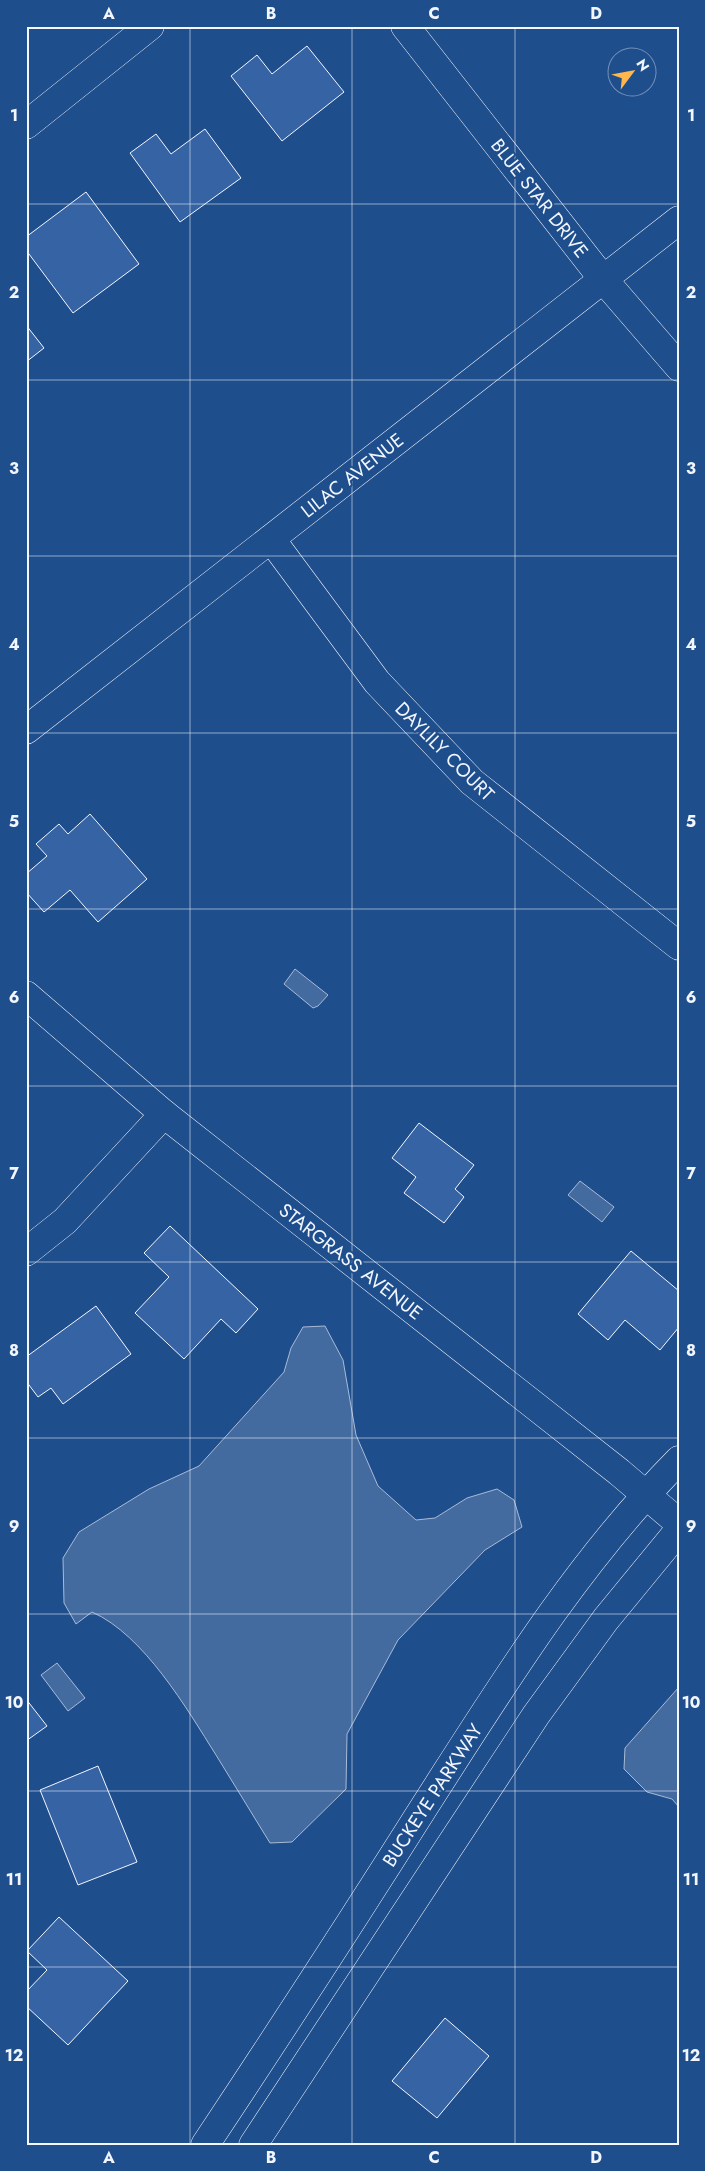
<svg xmlns="http://www.w3.org/2000/svg" width="705" height="2171" font-family="Jost,sans-serif">
  <style>
    .water { fill: #446ba0; stroke: #a8bbd7 }
    .building { fill: #3563a3; stroke: #f2f6ff }
    .lines { fill: none; stroke-linecap: round; stroke-linejoin: round }
    .street-casing { stroke: #f2f6ff; stroke-width: 29 }
    .secondary-casing { stroke: #f2f6ff; stroke-width: 29 }
    .street { stroke: #1f4e8c; stroke-width: 28 }
    .secondary { stroke: #1f4e8c; stroke-width: 28 }
    .grid { fill: none; stroke: #f2f6ff; stroke-width: 1; stroke-opacity: 0.55 }
    .labels { text-anchor: middle; stroke-width: 4; stroke-linejoin: round; paint-order: stroke }
    .street-label { font-size: 19px; fill: #f2f6ff; stroke: #1f4e8c }
    .neatline { fill: none; stroke: #f2f6ff; stroke-width: 2 }
    .grid-label { font-size: 16px; text-anchor: middle; font-weight: bold; fill: #f2f6ff }
  </style>
  <rect width="100%" height="100%" fill="#1f4e8c"/>
  <g class="water">
    <path d="M295 969 328 995 318 1006 313 1008 284 984Z"/>
    <path d="M580 1181 614 1207 602 1222 568 1195Z"/>
    <path d="M325 1326 343 1360 356 1435 378 1486 416 1520 435 1518 467 1498 497 1489 514 1500 522 1527 485 1550 398 1640 347 1734 346 1789 292 1842 270 1843C252 1814 234 1784 216 1755 187 1709 144 1635 92 1612L76 1624 64 1603 63 1558 79 1532 149 1489 199 1466 284 1372 291 1348 303 1327Z"/>
    <path d="M57 1663 85 1698 68 1711 41 1675Z"/>
    <path d="M679 1687V1807L672 1799 647 1792 624 1769 625 1748Z"/>
  </g>
  <g class="building">
    <path d="M307 46 344 92 282 141 231 76 257 55 272 74Z"/>
    <path d="M205 129 241 178 180 222 130 153 156 134 171 154Z"/>
    <path d="M86 192 139 264 73 313 26 250V237Z"/>
    <path d="M26 325 44 348 26 362Z"/>
    <path d="M90 814 147 879 98 922 70 890 44 912 26 892V874L47 856 36 844 59 824 68 834Z"/>
    <path d="M419 1123 474 1165 455 1189 464 1197 444 1223 404 1193 416 1177 392 1158Z"/>
    <path d="M170 1226 258 1309 236 1333 221 1319 184 1359 135 1313 169 1277 144 1253Z"/>
    <path d="M631 1251 679 1291V1327L660 1350 625 1320 608 1340 578 1314Z"/>
    <path d="M96 1306 131 1354 63 1404 51 1388 38 1397 26 1381V1357Z"/>
    <path d="M26 1699 47 1726 26 1741Z"/>
    <path d="M98 1766 137 1862 78 1885 40 1790Z"/>
    <path d="M59 1917 128 1981 68 2045 26 2006V1992L47 1970 27 1951Z"/>
    <path d="M445 2018 489 2056 437 2118 392 2081Z"/>
  </g>
  <g class="lines">
    <g class="street-casing">
      <g id="street">
        <path d="M405 26 603 279 679 367"/>
        <path d="M26 125 150 26"/>
        <path d="M271 539 377 682 472 782 679 946"/>
        <path d="M26 730 679 220"/>
        <path d="M26 995 164 1114 619 1472 679 1523"/>
        <path d="M26 1252 65 1221 164 1114"/>
      </g>
    </g>
    <g class="secondary-casing">
      <g id="secondary">
        <path d="M205 2145C280 2032 354 1918 426 1804 503 1684 578 1562 679 1460"/>
        <path d="M253 2145 536 1715 606 1619 679 1530"/>
      </g>
    </g>
    <use href="#street" class="street"/>
    <use href="#secondary" class="secondary"/>
  </g>
  <path class="grid" d="M190 26V2145M352 26V2145M515 26V2145M26 204H679M26 380H679M26 556H679M26 733H679M26 909H679M26 1086H679M26 1262H679M26 1438H679M26 1614H679M26 1791H679M26 1967H679"/>
  <g class="labels">
    <g class="street-label">
      <text transform="translate(540 198) rotate(52)" y="7">BLUE STAR DRIVE</text>
      <text transform="translate(352 475) rotate(-38)" y="7">LILAC AVENUE</text>
      <text transform="translate(445 751) rotate(45)" y="7">DAYLILY COURT</text>
      <text transform="translate(351 1261) rotate(38)" y="7">STARGRASS AVENUE</text>
      <text transform="translate(432 1795) rotate(-57)" y="7">BUCKEYE PARKWAY</text>
    </g>
  </g>
  <rect width="705" height="2171" fill="none" stroke="#1f4e8c" stroke-width="55"/>
  <g transform="translate(632 72) rotate(58)"><circle r="24" fill="#1f4e8c" stroke="#7391ba"/>
  <path d="M0-4L9 19L0 12L-9 19Z" fill="#ffb74d"/>
  <text y="-8" font-size="14" font-weight="bold" text-anchor="middle" fill="#f2f6ff">N</text>
  </g>
  <rect x="28" y="28" width="650" height="2116" class="neatline"/>
  <g class="grid-label">
    <text x="109" y="19">A</text>
    <text x="271" y="19">B</text>
    <text x="434" y="19">C</text>
    <text x="596" y="19">D</text>
    <text x="14" y="121">1</text>
    <text x="691" y="121">1</text>
    <text x="14" y="298">2</text>
    <text x="691" y="298">2</text>
    <text x="14" y="474">3</text>
    <text x="691" y="474">3</text>
    <text x="14" y="650">4</text>
    <text x="691" y="650">4</text>
    <text x="14" y="827">5</text>
    <text x="691" y="827">5</text>
    <text x="14" y="1003">6</text>
    <text x="691" y="1003">6</text>
    <text x="14" y="1179">7</text>
    <text x="691" y="1179">7</text>
    <text x="14" y="1356">8</text>
    <text x="691" y="1356">8</text>
    <text x="14" y="1532">9</text>
    <text x="691" y="1532">9</text>
    <text x="14" y="1708">10</text>
    <text x="691" y="1708">10</text>
    <text x="14" y="1885">11</text>
    <text x="691" y="1885">11</text>
    <text x="14" y="2061">12</text>
    <text x="691" y="2061">12</text>
    <text x="109" y="2163">A</text>
    <text x="271" y="2163">B</text>
    <text x="434" y="2163">C</text>
    <text x="596" y="2163">D</text>
  </g>
</svg>
